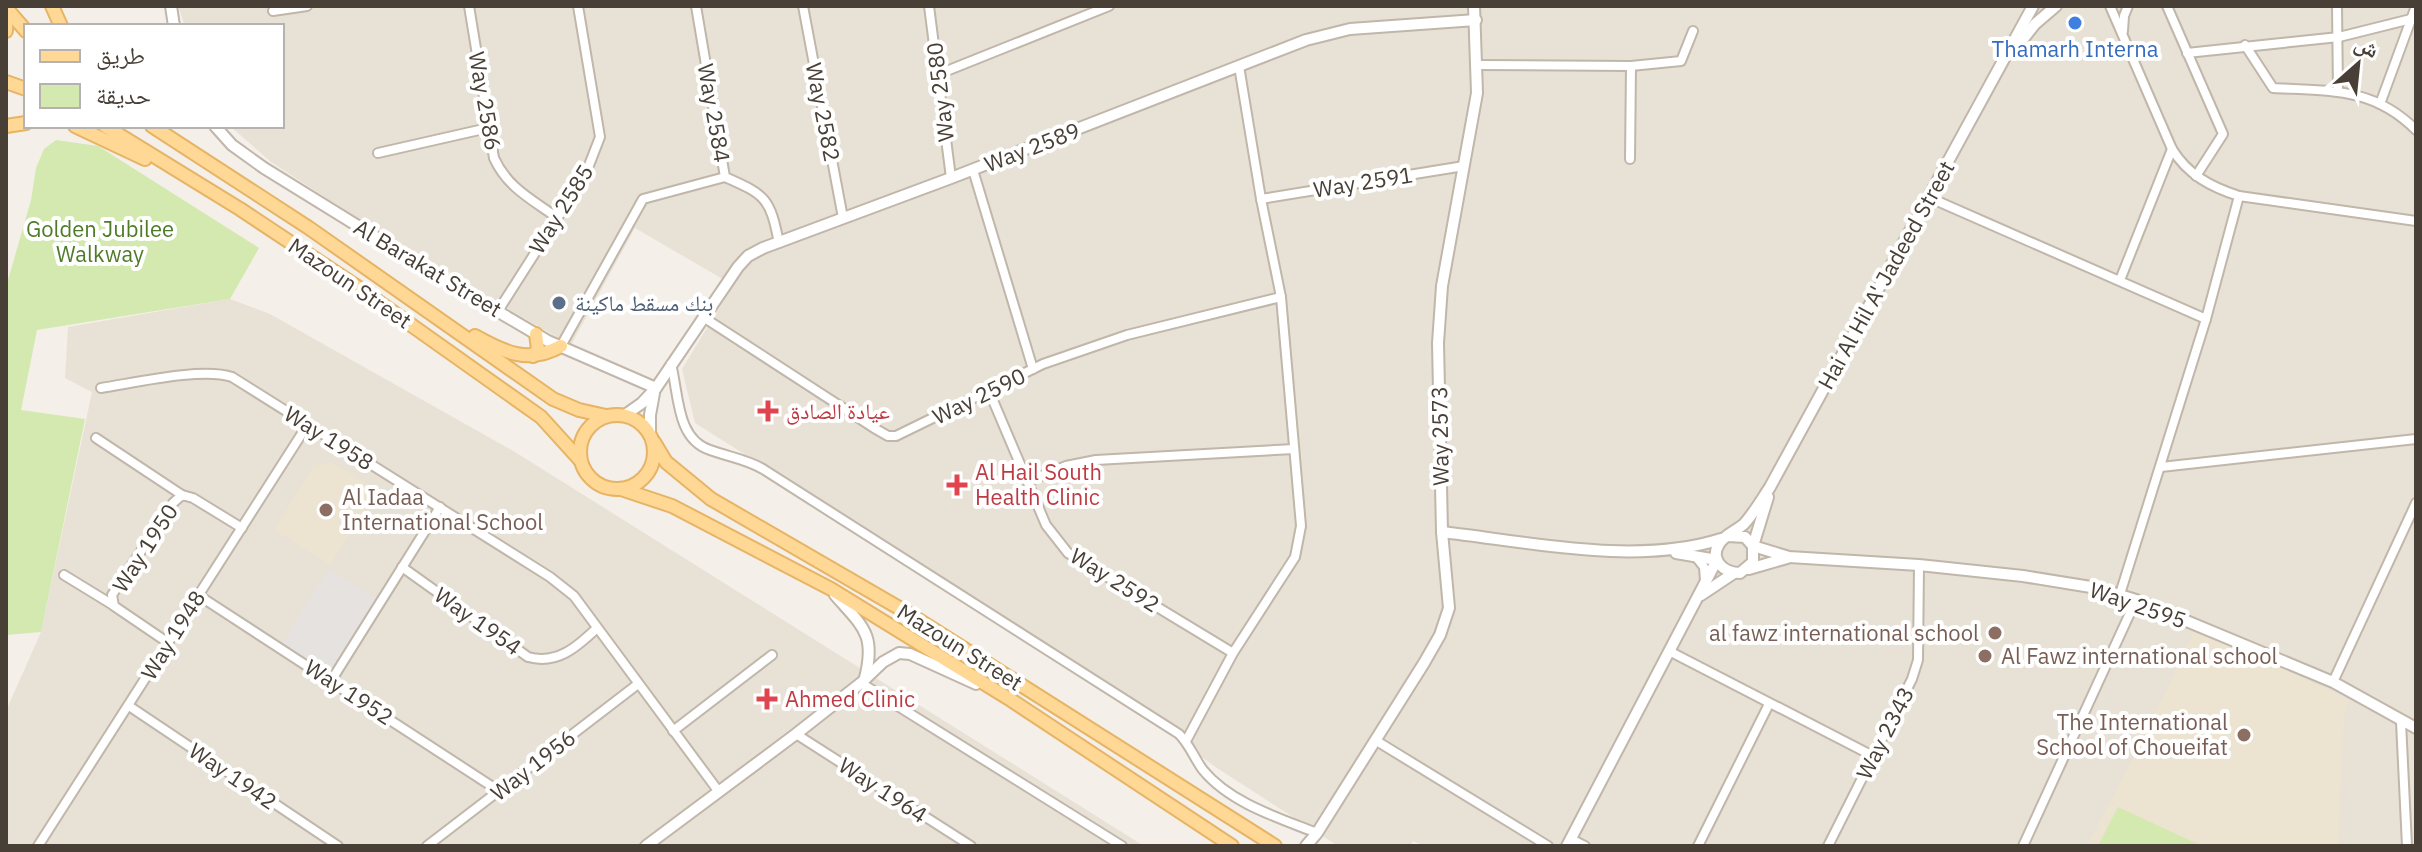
<svg xmlns="http://www.w3.org/2000/svg" width="2422" height="852" font-family="'IBM Plex Sans','Noto Naskh Arabic',sans-serif">
  <style>
    .residential { fill: #e8e1d6 }
    .education { fill: #ede3d1 }
    .green { fill: #d4e9b0 }
    .parking { fill: #e5e2e0 }
    .lines { fill: none; stroke-linecap: round; stroke-linejoin: round }
    .minor-casing { stroke: #c0b6aa; stroke-width: 12 }
    .tertiary-casing { stroke: #c0b6aa; stroke-width: 14 }
    .primary-casing { stroke: #e6b464; stroke-width: 16 }
    .minor { stroke: #fff; stroke-width: 8 }
    .tertiary { stroke: #fff; stroke-width: 10 }
    .primary { stroke: #ffd896; stroke-width: 12 }
    .shop-dot { fill: #3f7fe0; stroke: #fff; stroke-width: 3 }
    .service-dot { fill: #5c6f8a; stroke: #fff; stroke-width: 3 }
    .health-dot { fill: #e0444e; stroke: #fff; stroke-width: 3 }
    .education-dot { fill: #8d6e63; stroke: #fff; stroke-width: 3 }
    .labels { text-anchor: middle; stroke-width: 8; stroke-linejoin: round; paint-order: stroke }
    .shop-label { font-size: 22px; fill: #366cbe; stroke: #fff }
    .street-label { font-size: 22px; fill: #483f36; stroke: #fff }
    .park-label { font-size: 22px; fill: #4e7b28; stroke: #fff }
    .service-label { font-size: 22px; fill: #4e5e75; stroke: #fff; text-anchor: start }
    .health-label { font-size: 22px; fill: #be3a42; stroke: #fff; text-anchor: start }
    .education-label { font-size: 22px; fill: #785e54; stroke: #fff; text-anchor: start }
  </style>
  <rect width="100%" height="100%" fill="#f4efe8"/>
  <g class="residential">
    <path d="M178 6H2416V846H1425L1413 841 1410 846H1338L1217 768 1033 636 695 423 682 369 733 285 635 228 571 345 412 254 271 162 230 126H282V26H185Z"/>
    <path d="M230 299 270 314 515 452 1144 846H6V711L41 632 92 392 65 378 68 327Z"/>
  </g>
  <g class="education">
    <path d="M331 463 378 489 330 565 274 530 314 465Z"/>
    <path d="M2196 627 2349 700 2344 715 2338 846H2087L2146 733 2147 725 2165 694Z"/>
  </g>
  <g class="green">
    <path d="M56 140 98 146 259 248 230 299 37 330 21 410 85 419 41 632 6 635V287L31 200 36 168 44 149Z"/>
    <path d="M2118 807 2202 846H2098Z"/>
  </g>
  <path class="parking" d="M328 569 378 599 331 678 281 645Z"/>
  <g class="lines">
    <g class="minor-casing">
      <g id="minor">
        <path d="M469 6 494 158C507 187 531 199 556 217"/>
        <path d="M696 6 725 177C766 195 770 198 779 243"/>
        <path d="M803 6 843 218"/>
        <path d="M929 6 951 178"/>
        <path d="M2110 6 2172 149C2188 175 2211 187 2239 196L2416 221"/>
        <path d="M2167 6 2223 134 2196 176"/>
        <path d="M2337 6 2338 92"/>
        <path d="M273 11 307 6"/>
        <path d="M2123 31 2124 16 2128 6"/>
        <path d="M2245 45 2273 88C2330 91 2373 87 2416 130"/>
        <path d="M2187 53 2339 37 2411 19"/>
        <path d="M1477 65 1631 66 1681 61 1693 31"/>
        <path d="M939 74 1109 6"/>
        <path d="M2380 104 2416 6"/>
        <path d="M378 153 488 128"/>
        <path d="M1630 159 1631 66"/>
        <path d="M973 170 1033 369"/>
        <path d="M1928 197 2206 319"/>
        <path d="M1261 199 1464 166"/>
        <path d="M2120 280 2172 149"/>
        <path d="M498 311 586 173 600 137 578 6"/>
        <path d="M703 317 874 428 888 436H896L1043 364 1127 335 1281 297"/>
        <path d="M561 346 643 199 725 177"/>
        <path d="M671 364C679 394 676 439 710 450 729 457 746 459 763 469L1179 734C1190 745 1194 758 1203 770 1230 803 1279 818 1317 833"/>
        <path d="M101 388C134 383 202 367 232 377L550 577 574 596 719 792"/>
        <path d="M989 391 1046 525 1068 553 1233 653"/>
        <path d="M96 438 182 495"/>
        <path d="M2161 467 2416 439"/>
        <path d="M1029 481 1066 466 1096 460 1294 449"/>
        <path d="M1696 557 1704 567 1705 581"/>
        <path d="M402 567 528 657C557 665 577 647 597 628"/>
        <path d="M64 575 113 605"/>
        <path d="M2120 594 2206 319 2239 196"/>
        <path d="M198 595 499 791"/>
        <path d="M167 642 114 606 112 595 173 503 182 495 193 498 242 528"/>
        <path d="M1669 651 1873 756"/>
        <path d="M331 681 440 507"/>
        <path d="M2333 682 2416 503"/>
        <path d="M861 683 1122 846"/>
        <path d="M129 706 338 846"/>
        <path d="M2401 722 2407 846"/>
        <path d="M673 731 772 655"/>
        <path d="M796 734 971 846"/>
        <path d="M1375 740 1548 846"/>
        <path d="M1186 741 1233 653 1295 557 1301 526 1281 297 1261 199 1239 66"/>
        <path d="M1571 839 1585 846"/>
        <path d="M38 846 308 424"/>
        <path d="M427 846 638 684"/>
        <path d="M1698 846 1769 704"/>
        <path d="M1828 846 1912 679 1918 660 1919 565"/>
        <path d="M2023 846 2136 600"/>
      </g>
    </g>
    <g class="tertiary-casing">
      <g id="tertiary">
        <path d="M171 6 174 26"/>
        <path d="M2020 43 2035 24 2056 6"/>
        <path d="M215 126 232 145 264 168 463 291 548 341 656 388"/>
        <path d="M625 415 642 403 656 388 738 267 748 256 763 248 951 178 1306 40 1350 29 1476 20"/>
        <path d="M650 434V415L654 393"/>
        <path d="M1442 532C1530 542 1636 566 1721 539"/>
        <path d="M1728 536 1745 537 1753 546V562L1740 573C1724 573 1709 560 1719 544 1724 535 1736 531 1744 524 1754 513 1762 499 1770 487L2033 6"/>
        <path d="M1753 546 1789 557 1919 565 2023 576 2097 588 2136 600 2333 682 2416 728"/>
        <path d="M1753 546 1768 497"/>
        <path d="M1676 553 1717 560"/>
        <path d="M1749 569 1787 558"/>
        <path d="M835 595C863 627 876 634 865 678"/>
        <path d="M1701 595 1734 573"/>
        <path d="M646 846 796 734 861 683 883 662 899 653 910 654 976 684"/>
        <path d="M1306 846 1317 833 1424 663 1440 635 1449 608 1442 532 1438 343 1442 286 1477 93 1474 6"/>
        <path d="M1567 846 1717 560"/>
      </g>
    </g>
    <g class="primary-casing">
      <g id="primary">
        <path d="M52 6 61 26"/>
        <path d="M7 9 26 31"/>
        <path d="M6 31 7 7"/>
        <path d="M6 82 26 89"/>
        <path d="M6 126 26 123"/>
        <path d="M75 126 145 159"/>
        <path d="M105 126 240 209 359 288 541 417 580 460"/>
        <path d="M152 126 309 228 553 399 579 410 606 416"/>
        <path d="M475 336C505 353 529 364 561 346"/>
        <path d="M533 356 538 349 536 334"/>
        <circle cx="617" cy="452" r="37"/>
        <path d="M654 442 666 462 711 499 906 612 1275 846"/>
        <path d="M621 489 672 506 831 589 1011 700 1232 846"/>
      </g>
    </g>
    <use href="#minor" class="minor"/>
    <use href="#tertiary" class="tertiary"/>
    <use href="#primary" class="primary"/>
  </g>
  <circle class="shop-dot" cx="2075" cy="23" r="8"/>
  <circle class="service-dot" cx="559" cy="303" r="8"/>
  <g class="health-dot">
    <path d="M764 399h8v8h8v8h-8v8h-8v-8h-8v-8h8z"/>
    <path d="M953 473h8v8h8v8h-8v8h-8v-8h-8v-8h8z"/>
    <path d="M763 687h8v8h8v8h-8v8h-8v-8h-8v-8h8z"/>
  </g>
  <g class="education-dot">
    <circle cx="326" cy="510" r="8"/>
    <circle cx="1995" cy="633" r="8"/>
    <circle cx="1985" cy="656" r="8"/>
    <circle cx="2244" cy="735" r="8"/>
  </g>
  <g class="labels">
    <g class="shop-label">
      <text x="2075" y="57">Thamarh Interna</text>
    </g>
    <g class="street-label">
      <text transform="translate(940 92) rotate(-97)" y="8">Way 2580</text>
      <text transform="translate(485 101) rotate(80)" y="8">Way 2586</text>
      <text transform="translate(823 112) rotate(79)" y="8">Way 2582</text>
      <text transform="translate(714 113) rotate(80)" y="8">Way 2584</text>
      <text transform="translate(1032 147) rotate(-21)" y="8">Way 2589</text>
      <text transform="translate(1363 182) rotate(-9)" y="8">Way 2591</text>
      <text transform="translate(561 209) rotate(-58)" y="8">Way 2585</text>
      <text transform="translate(428 268) rotate(31)" y="8">Al Barakat Street</text>
      <text transform="translate(1886 275) rotate(-61)" y="8">Hai Al Hil A' Jadeed Street</text>
      <text transform="translate(350 283) rotate(34)" y="8">Mazoun Street</text>
      <text transform="translate(979 396) rotate(-26)" y="8">Way 2590</text>
      <text transform="translate(1440 436) rotate(-91)" y="8">Way 2573</text>
      <text transform="translate(329 438) rotate(32)" y="8">Way 1958</text>
      <text transform="translate(145 548) rotate(-57)" y="8">Way 1950</text>
      <text transform="translate(1115 580) rotate(32)" y="8">Way 2592</text>
      <text transform="translate(2138 605) rotate(19)" y="8">Way 2595</text>
      <text transform="translate(478 621) rotate(35)" y="8">Way 1954</text>
      <text transform="translate(173 635) rotate(-58)" y="8">Way 1948</text>
      <text transform="translate(960 647) rotate(32)" y="8">Mazoun Street</text>
      <text transform="translate(349 692) rotate(33)" y="8">Way 1952</text>
      <text transform="translate(1885 733) rotate(-63)" y="8">Way 2343</text>
      <text transform="translate(533 765) rotate(-38)" y="8">Way 1956</text>
      <text transform="translate(233 776) rotate(34)" y="8">Way 1942</text>
      <text transform="translate(883 790) rotate(33)" y="8">Way 1964</text>
    </g>
    <g class="park-label">
      <text x="100" y="237">Golden Jubilee<tspan x="100" dy="25">Walkway</tspan></text>
    </g>
    <g class="service-label">
      <text x="575" y="311">بنك مسقط ماكينة</text>
    </g>
    <g class="health-label">
      <text x="786" y="419">عيادة الصادق</text>
      <text x="975" y="480">Al Hail South<tspan x="975" dy="25">Health Clinic</tspan></text>
      <text x="785" y="707">Ahmed Clinic</text>
    </g>
    <g class="education-label">
      <text x="342" y="505">Al Iadaa<tspan x="342" dy="25">International School</tspan></text>
      <text x="1979" y="641" text-anchor="end">al fawz international school</text>
      <text x="2001" y="664">Al Fawz international school</text>
      <text x="2228" y="730" text-anchor="end">The International<tspan x="2228" dy="25">School of Choueifat</tspan></text>
    </g>
  </g>
  <rect width="2422" height="852" fill="none" stroke="#483f36" stroke-width="16"/>
  <rect x="24" y="24" width="260" height="104" fill="#ffffff" stroke="#b6b2af" stroke-width="2"/>
  <rect x="40" y="50" width="40" height="12" fill="#ffd896" stroke="#b6b2af" stroke-width="2"/>
  <text x="96" y="64" font-size="24" fill="#483f36">طريق</text>
  <rect x="40" y="84" width="40" height="24" fill="#d4e9b0" stroke="#b6b2af" stroke-width="2"/>
  <text x="96" y="104" font-size="24" fill="#483f36">حديقة</text>
  <g transform="translate(2358 64) rotate(27)" stroke="#ffffff" stroke-width="6" paint-order="stroke">
  <path d="M0-6L14 30L0 20L-14 30Z" fill="#483f36"/>
  <text y="-12" font-size="22" font-weight="bold" text-anchor="middle" fill="#483f36">ش</text>
  </g>
</svg>
